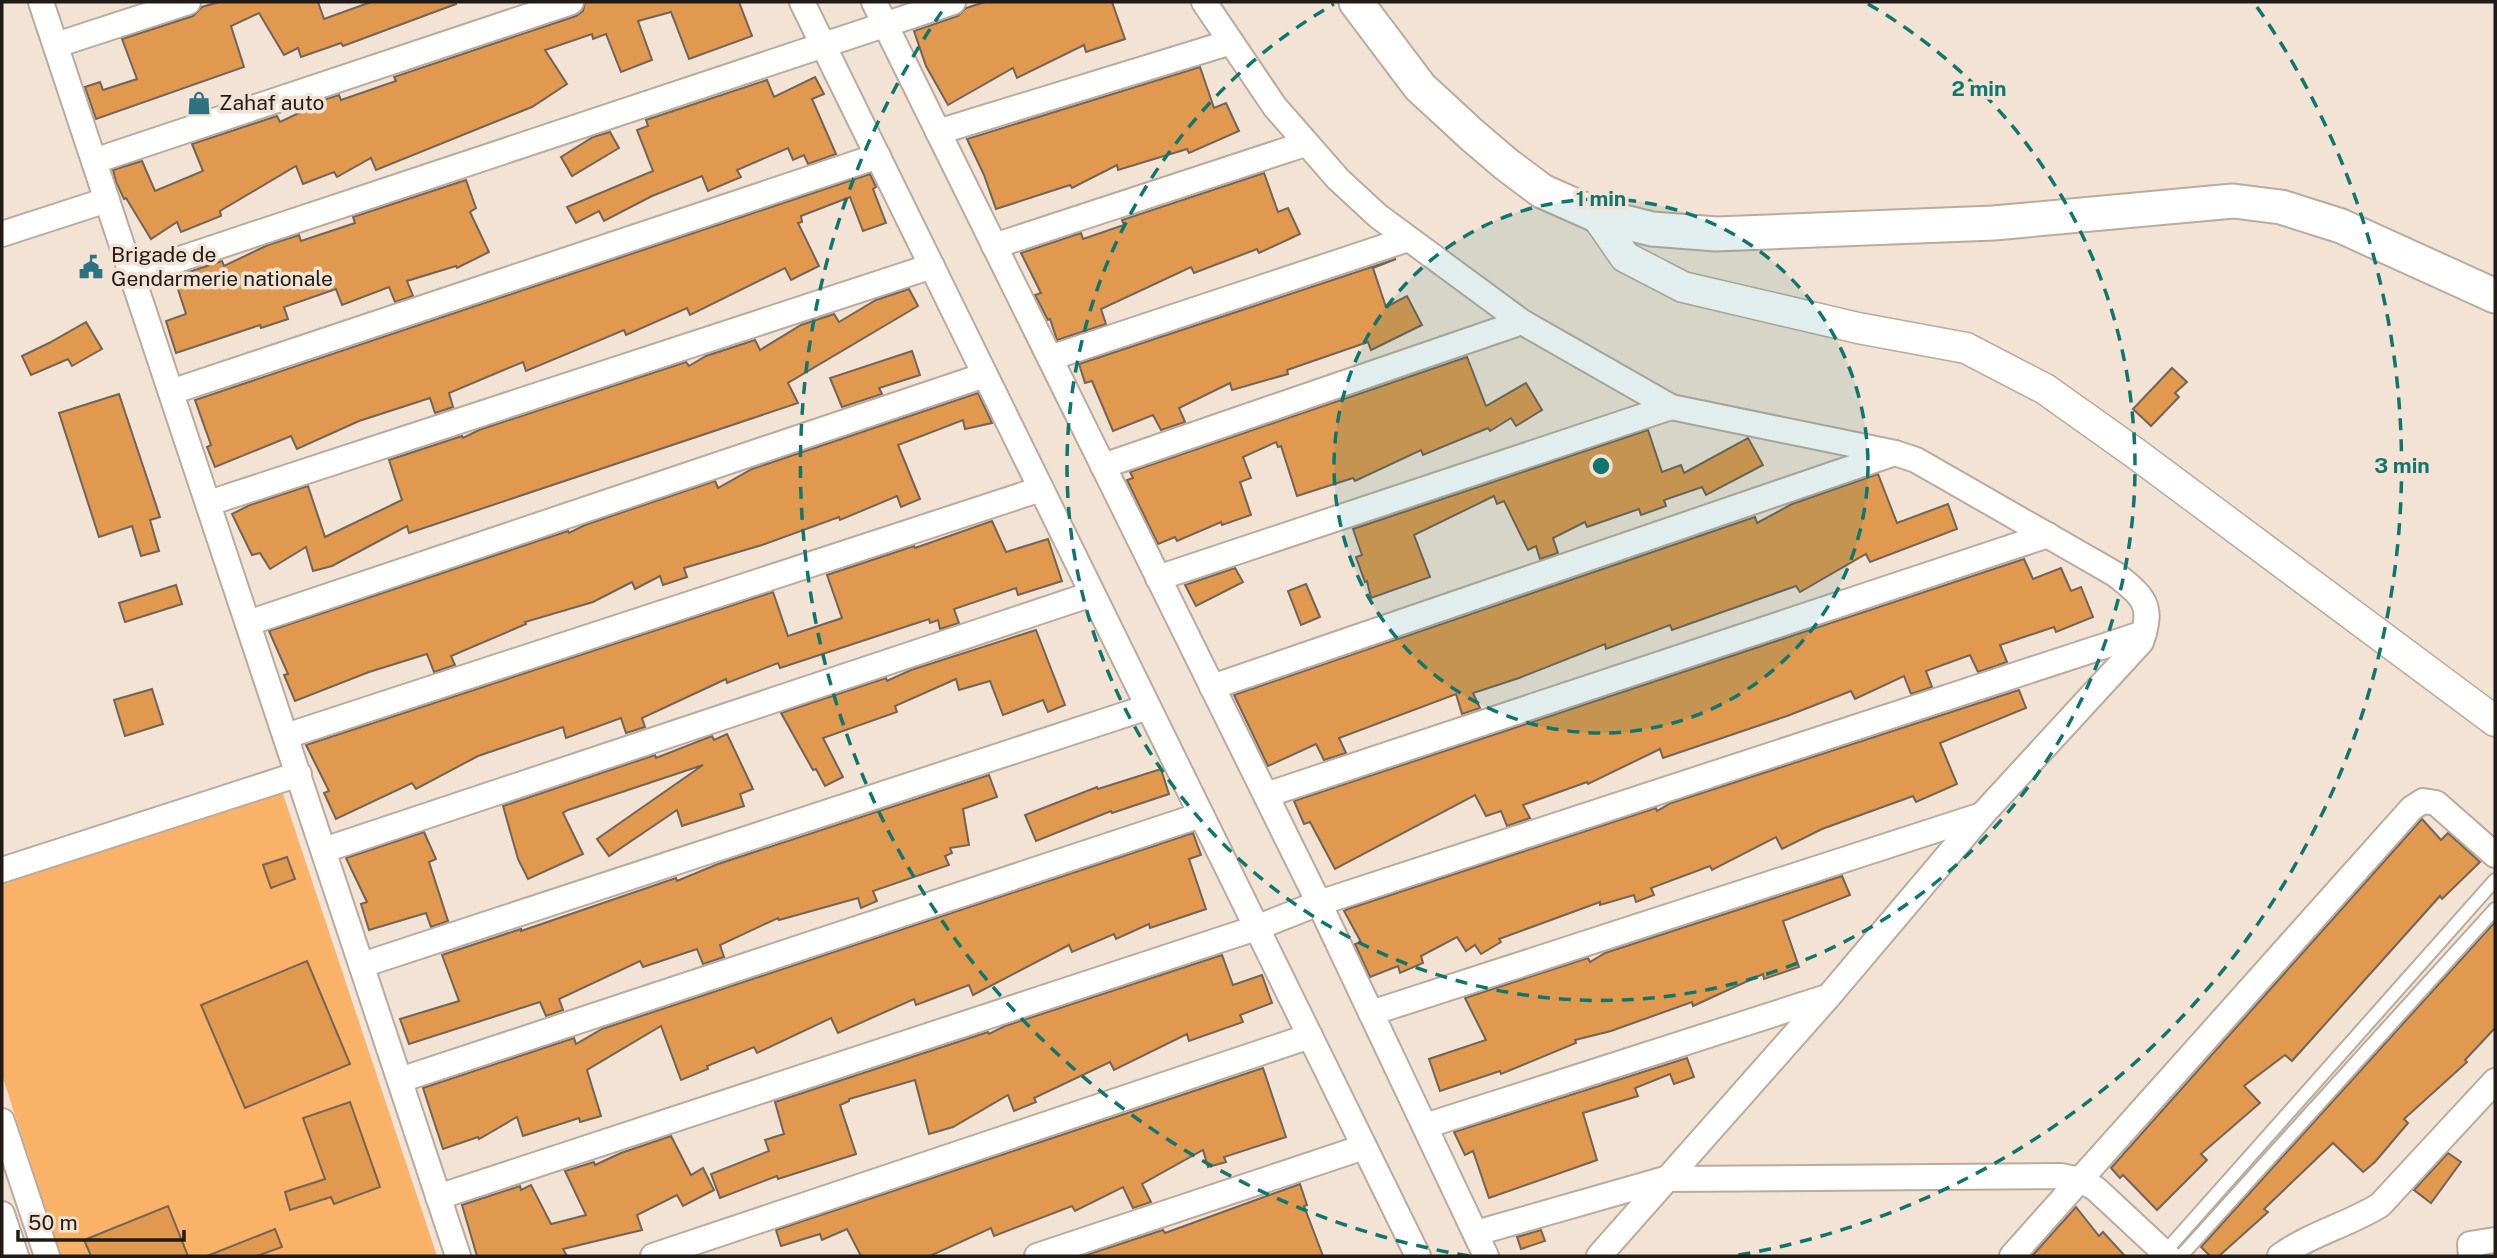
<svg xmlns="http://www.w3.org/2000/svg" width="2497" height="1258" font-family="'Public Sans',sans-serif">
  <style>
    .green { fill: #fab269 }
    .building { fill: #e0994e; stroke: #726458; stroke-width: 2 }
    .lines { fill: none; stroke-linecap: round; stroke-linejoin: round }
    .service-casing { stroke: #baab9d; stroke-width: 16 }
    .minor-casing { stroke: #baab9d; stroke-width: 28 }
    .tertiary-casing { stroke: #baab9d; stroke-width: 33 }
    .secondary-casing { stroke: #baab9d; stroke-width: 37 }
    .service { stroke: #fff; stroke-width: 12 }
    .minor { stroke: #fff; stroke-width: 24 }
    .tertiary { stroke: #fff; stroke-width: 30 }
    .secondary { stroke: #fff; stroke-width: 33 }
    .ring { fill: none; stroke: #0f766e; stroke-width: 3.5; stroke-dasharray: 12 9 }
    .labels { text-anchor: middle; stroke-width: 7; stroke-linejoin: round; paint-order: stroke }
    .poi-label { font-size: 21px; fill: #201b16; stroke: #f2e3d4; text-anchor: start }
    .centre { fill: #0f766e; stroke: #f2e3d4; stroke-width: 3.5 }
    .ring-label { font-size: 21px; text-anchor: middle; font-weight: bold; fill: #0f766e; stroke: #f2e3d4; stroke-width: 7; stroke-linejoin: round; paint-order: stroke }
  </style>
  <rect width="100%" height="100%" fill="#f2e3d4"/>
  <path class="green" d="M281 788 437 1256H61L2 1075V875Z"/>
  <g class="building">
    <path d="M219 2H318L324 19 371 2H456V4L343 46 341 43 301 57 298 48 284 55 259 13 231 26 244 67 96 119 85 87 100 82 103 90 137 79 122 39 193 16 202 7Z"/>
    <path d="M585 2H739L752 36 689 59 671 12 638 21 652 60 621 72 606 34 593 39 592 34 545 50 567 84 532 107 376 170 371 158 337 177 334 172 303 184 296 166 220 211 221 216 181 232 177 222 151 239 126 198 124 199 116 182 113 170 142 161 155 191 203 171 192 144 277 116 280 122 318 104 317 102 339 95 341 100 396 81 394 77 576 16 583 11Z"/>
    <path d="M985 2H1112L1125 39 1086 52 1084 45 1017 78 1013 68 948 105 926 66 914 31 958 16 966 8Z"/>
    <path d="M1200 67 1214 108 1226 103 1239 131 1189 153 1187 149 1118 170 1117 165 1072 188 1070 185 996 209 984 175 967 139Z"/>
    <path d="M815 77 824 94 812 99 836 154 808 164 804 155 793 160 788 148 737 170 741 177 708 191 702 176 652 196 604 221 599 211 576 223 567 207 653 171 637 130 648 126 646 120 767 80 774 97Z"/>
    <path d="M610 132 619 148 572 176 561 157 593 137Z"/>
    <path d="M1264 173 1278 212 1288 208 1300 234 1259 253 1257 249 1194 273 1191 267 1101 309 1106 324 1057 340 1050 319 1048 320 1035 295 1041 293 1021 253 1081 233 1083 239 1124 225 1122 220Z"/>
    <path d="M870 174 876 187 873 189 886 223 863 231 850 197 801 216 802 222 798 223 819 266 791 280 785 268 690 315 687 308 626 335 624 330 526 371 523 362 449 393 453 407 435 413 430 398 359 421 297 449 291 436 215 467 207 447 211 445 195 400Z"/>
    <path d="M466 180 476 208 470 212 489 252 457 268 456 266 407 281 413 296 395 302 389 287 342 305 336 289 284 307 288 319 261 328 260 325 176 353 166 321 186 314 174 277 222 261 224 266 268 245 299 235 301 241 355 223 353 217Z"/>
    <path d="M1396 259 1373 268 1386 307 1407 296 1422 325 1371 350 1368 342 1287 370 1288 374 1232 390 1230 383 1179 408 1185 422 1161 430 1153 415 1113 431 1092 381 1085 383 1079 364Z"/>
    <path d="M909 289 918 306 788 383 798 403 409 533 407 526 332 566 313 571 306 547 270 569 260 553 252 555 232 514 250 505 308 486 325 537 402 500 389 460 462 436 463 438 479 430 686 362 689 366 706 356 755 340 760 350 801 325 834 314 839 322 876 300Z"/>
    <path d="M86 322 102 349 72 366 68 359 31 375 22 356 49 343Z"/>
    <path d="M912 351 920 375 879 388 882 394 842 407 830 378Z"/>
    <path d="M1467 357 1486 406 1526 383 1542 410 1516 426 1511 418 1490 431 1488 428 1423 455 1421 450 1355 481 1353 478 1297 496 1281 446 1278 447 1276 442 1243 457 1251 478 1240 482 1251 515 1222 525 1221 522 1177 541 1175 537 1158 544 1127 480 1133 478 1130 472Z"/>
    <path d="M2172 368 2187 382 2175 393 2179 397 2151 426 2133 409Z"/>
    <path d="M978 393 992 423 965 429 963 420 898 445 920 499 901 507 897 496 840 520 839 517 762 545 684 568 687 577 663 585 660 576 635 589 632 582 593 602 525 622 526 624 451 656 455 665 434 672 427 654 369 672 295 701 284 675 288 674 269 631 568 531 569 533 585 525 715 481 718 488 752 469Z"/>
    <path d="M119 394 160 517 150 520 159 551 141 556 132 526 99 537 59 413Z"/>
    <path d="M1648 430 1662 472 1681 465 1684 473 1748 438 1763 465 1706 495 1702 487 1664 500 1666 506 1641 515 1639 509 1587 527 1585 522 1553 538 1558 553 1540 559 1536 546 1528 550 1504 501 1497 504 1494 496 1414 535 1430 577 1371 598 1367 581 1365 582 1356 557 1362 555 1353 529Z"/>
    <path d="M1878 474 1897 523 1948 504 1957 529 1870 562 1866 554 1800 592 1796 586 1672 630 1670 625 1606 649 1605 644 1519 678 1473 693 1480 708 1462 714 1456 694 1339 738 1346 753 1324 760 1316 744 1268 766 1234 695 1755 517 1757 523 1792 504Z"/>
    <path d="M992 521 1006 552 1048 539 1062 581 1018 595 1016 588 954 609 959 623 940 629 938 620 930 623 929 619 780 668 778 663 727 683 726 679 642 718 645 727 626 733 621 718 566 738 563 727 478 756 416 789 412 783 336 819 324 793 329 791 306 745 773 592 788 636 842 618 827 575 914 546 915 548Z"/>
    <path d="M2024 559 2033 579 2061 568 2071 591 2081 587 2093 617 2056 632 2054 627 2000 645 2007 662 1978 672 1970 655 1926 671 1932 687 1911 694 1904 676 1855 699 1851 691 1787 716 1663 758 1660 749 1588 784 1587 782 1523 805 1530 818 1507 826 1501 811 1486 816 1475 795 1335 869 1310 822 1304 824 1294 801Z"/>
    <path d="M1235 568 1243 582 1196 606 1185 585Z"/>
    <path d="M1306 584 1320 617 1301 625 1288 591Z"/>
    <path d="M176 585 182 604 125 622 119 603Z"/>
    <path d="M1036 630 1065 705 1048 712 1043 700 1003 715 990 681 959 690 956 679 895 706 897 712 823 738 843 777 825 786 816 769 813 770 781 713 886 678 887 681 911 670Z"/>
    <path d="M152 689 163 724 125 736 114 700Z"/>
    <path d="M2019 690 2026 708 1940 743 1957 784 1916 802 1913 796 1822 829 1782 849 1776 837 1712 870 1710 866 1651 888 1654 895 1636 902 1634 895 1600 905V902L1499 939 1501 942 1481 954 1475 945 1466 951 1457 937 1421 956 1423 963 1400 973 1398 966 1370 977 1355 944 1361 942 1344 911 1348 909 1656 808 1657 811 1671 803Z"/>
    <path d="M727 734 753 789 740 794 744 806 682 826 677 810 609 856 597 839 703 765 568 810 563 813 583 854 528 879 518 859 503 806 655 755 656 758 712 736 714 740Z"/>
    <path d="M1161 769 1169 794 1112 813 1111 811 1036 841 1025 815 1097 787 1098 789Z"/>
    <path d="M989 775 997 797 963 809 969 845 950 848 952 853 945 856 949 865 873 891 877 901 861 908 858 898 779 920 778 918 720 945 724 957 703 964 697 949 643 967 640 961 559 999 563 1010 546 1016 540 1002 409 1044 400 1019 459 1001 442 955 521 929V931L676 878 677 881 718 864Z"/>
    <path d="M2422 819 2441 840 2448 833 2480 862 2442 899 2440 896 2292 1061 2285 1055 2244 1086 2260 1103 2201 1154 2207 1160 2157 1210 2123 1175 2120 1178 2111 1168Z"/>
    <path d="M424 832 436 859 429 862 448 921 431 927 426 913 369 930 361 904 367 902 346 858Z"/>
    <path d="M1193 833 1201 855 1189 859 1206 909 1150 928 1149 924 1116 939 1114 934 1072 952 1069 945 973 995 969 985 916 1005 914 999 838 1033 831 1018 757 1053 754 1047 707 1066 708 1069 681 1080 661 1026 587 1070 601 1116 580 1122 579 1118 523 1136 517 1117 479 1139 478 1137 443 1149 423 1088 574 1038 576 1044 602 1029Z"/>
    <path d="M287 857 295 879 271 888 263 865Z"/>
    <path d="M1842 876 1850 895 1783 921 1799 967 1764 979 1763 974 1693 1006 1692 1002 1611 1031 1575 1040 1576 1043 1501 1074 1500 1071 1440 1091 1429 1059 1486 1040 1465 998 1588 958 1590 962 1605 953Z"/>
    <path d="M2495 922V1028L2465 1060 2467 1062 2404 1119 2408 1123 2375 1162 2363 1172 2333 1143 2264 1209 2268 1212 2219 1256H2210L2201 1247Z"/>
    <path d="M1222 955 1233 985 1262 975 1272 1003 1240 1015 1243 1022 1189 1041 1187 1034 1114 1070 1110 1062 1034 1098 1036 1102 1014 1111 1008 1095 953 1127 929 1134 915 1080 849 1099V1101L840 1105 856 1154 778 1179 777 1176 720 1198 711 1174 769 1151 765 1140 784 1134 775 1102 988 1032 989 1034 1005 1026Z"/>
    <path d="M307 961 350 1064 245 1108 201 1005Z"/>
    <path d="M1687 1058 1694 1077 1674 1084 1670 1074 1635 1088 1638 1096 1583 1113 1597 1160 1489 1198 1473 1151 1465 1155 1454 1132Z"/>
    <path d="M1263 1068 1286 1137 1224 1157 1226 1162 1208 1167 1203 1150 1142 1184 1151 1202 1133 1208 1123 1187 1075 1211 1072 1206 994 1236 991 1228 930 1256H861L847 1229 822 1240 820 1234 781 1246 776 1230Z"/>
    <path d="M350 1102 380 1187 334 1204 331 1197 290 1210 285 1192 325 1179 303 1118Z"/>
    <path d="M671 1136 691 1175 703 1168 714 1190 683 1206 677 1195 637 1215 642 1230 563 1249 567 1256H477L462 1205 520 1186 521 1190 531 1185 551 1224 586 1215 565 1171 594 1162 595 1165 621 1153Z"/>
    <path d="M2448 1153 2461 1162 2431 1203 2414 1190Z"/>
    <path d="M1300 1184 1307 1205 1304 1206 1323 1256H1083L1163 1230 1165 1233Z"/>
    <path d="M168 1206 188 1256H91L84 1240Z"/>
    <path d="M2076 1207 2099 1236 2103 1232 2125 1256H2032Z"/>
    <path d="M275 1229 282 1247 257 1256H207Z"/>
    <path d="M1541 1230 1545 1241 1521 1249 1517 1237Z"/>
  </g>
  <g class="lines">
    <g class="service-casing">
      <g id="service">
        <path d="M2163 1254 2495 880"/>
        <path d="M2181 1256 2495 909"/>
      </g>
    </g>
    <g class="minor-casing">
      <g id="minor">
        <path d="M41 2 458 1256"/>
        <path d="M802 2 1418 1256"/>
        <path d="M874 2 1319 903 1486 1256"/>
        <path d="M1204 2 1275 107 1338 179 1378 216 1522 322 1671 407 1895 453 1916 460 2115 574C2144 597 2154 605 2141 642L1982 815 1829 996 1599 1256"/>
        <path d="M56 45 188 2"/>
        <path d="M938 132 1231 42"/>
        <path d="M94 161 571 2"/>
        <path d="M2 234 107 200"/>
        <path d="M994 246 1305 144"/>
        <path d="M132 275 953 2"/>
        <path d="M1050 358 1408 239"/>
        <path d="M171 392 878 156"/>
        <path d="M1103 466 1522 322"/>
        <path d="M209 503 932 266"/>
        <path d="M1158 578 1671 407"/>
        <path d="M248 623 985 375"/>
        <path d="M1212 687 1895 453"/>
        <path d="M286 736 1041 489"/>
        <path d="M1266 795 2048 535"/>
        <path d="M324 850 1092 594"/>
        <path d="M2 870 299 774"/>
        <path d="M362 965 1148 707"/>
        <path d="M1371 1013 1982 815"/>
        <path d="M400 1080 1201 815"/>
        <path d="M2 1121 47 1256"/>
        <path d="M1425 1126 1827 997"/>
        <path d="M438 1197 1256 928 1319 903 2144 633"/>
        <path d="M2 1214 16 1256"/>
        <path d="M1476 1233 1665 1179 2061 1176 2081 1180 2096 1189 2168 1256"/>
        <path d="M653 1256 1310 1036"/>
        <path d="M1037 1256 1364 1147"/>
        <path d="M2012 1256 2412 808 2423 801 2436 803 2495 855"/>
        <path d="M2280 1256C2310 1234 2348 1225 2380 1205L2495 1081"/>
        <path d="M2471 1256 2470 1244 2495 1240"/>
      </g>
    </g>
    <g class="tertiary-casing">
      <path id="tertiary" d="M1596 215 1625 257 1683 287 1858 328 1966 348 2045 389 2135 453 2495 721"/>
    </g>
    <g class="secondary-casing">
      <path id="secondary" d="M1356 2 1420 87 1472 135 1506 164 1542 191 1596 215 1652 229 1716 234 1994 223 2233 201 2281 207 2341 226 2495 296"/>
    </g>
    <use href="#service" class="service"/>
    <use href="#minor" class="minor"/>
    <use href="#tertiary" class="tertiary"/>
    <use href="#secondary" class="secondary"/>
  </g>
  <circle cx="1601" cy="466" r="267" fill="#0f766e" fill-opacity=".12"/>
  <g class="ring">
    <circle cx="1601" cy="466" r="267"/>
    <path d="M1868 4A534 534 0 1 1 1334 4"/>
    <path d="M1469 1256A801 801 0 0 1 945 7M2257 7A801 801 0 0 1 1733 1256"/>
  </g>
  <defs>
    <g id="shop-bare" transform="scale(1.89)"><path d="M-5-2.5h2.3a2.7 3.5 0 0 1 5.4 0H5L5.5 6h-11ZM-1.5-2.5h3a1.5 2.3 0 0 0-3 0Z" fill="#2d7281" stroke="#f2e3d4" stroke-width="2.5" paint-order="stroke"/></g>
    <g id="civic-bare" transform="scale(1.89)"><path d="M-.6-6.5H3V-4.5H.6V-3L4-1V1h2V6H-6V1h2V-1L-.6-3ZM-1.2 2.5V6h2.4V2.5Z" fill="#2d7281" stroke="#f2e3d4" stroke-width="2.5" paint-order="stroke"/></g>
  </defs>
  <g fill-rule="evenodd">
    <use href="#shop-bare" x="199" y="103"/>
    <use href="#civic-bare" x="91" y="267"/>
  </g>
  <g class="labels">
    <g class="poi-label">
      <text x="219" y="110">Zahaf auto</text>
      <text x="111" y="262">Brigade de<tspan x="111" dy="24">Gendarmerie nationale</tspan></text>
    </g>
  </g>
  <circle cx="1601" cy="466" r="10" class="centre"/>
  <g class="ring-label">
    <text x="1979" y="96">2 min</text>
    <text x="1601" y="206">1 min</text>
    <text x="2402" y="473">3 min</text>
  </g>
  <rect width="2497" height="1258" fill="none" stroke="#201b16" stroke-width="7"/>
  <path d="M18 1230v10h166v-10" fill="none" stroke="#201b16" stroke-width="3.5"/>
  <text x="28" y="1230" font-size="21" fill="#201b16" stroke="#f2e3d4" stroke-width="5" paint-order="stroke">50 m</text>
</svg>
